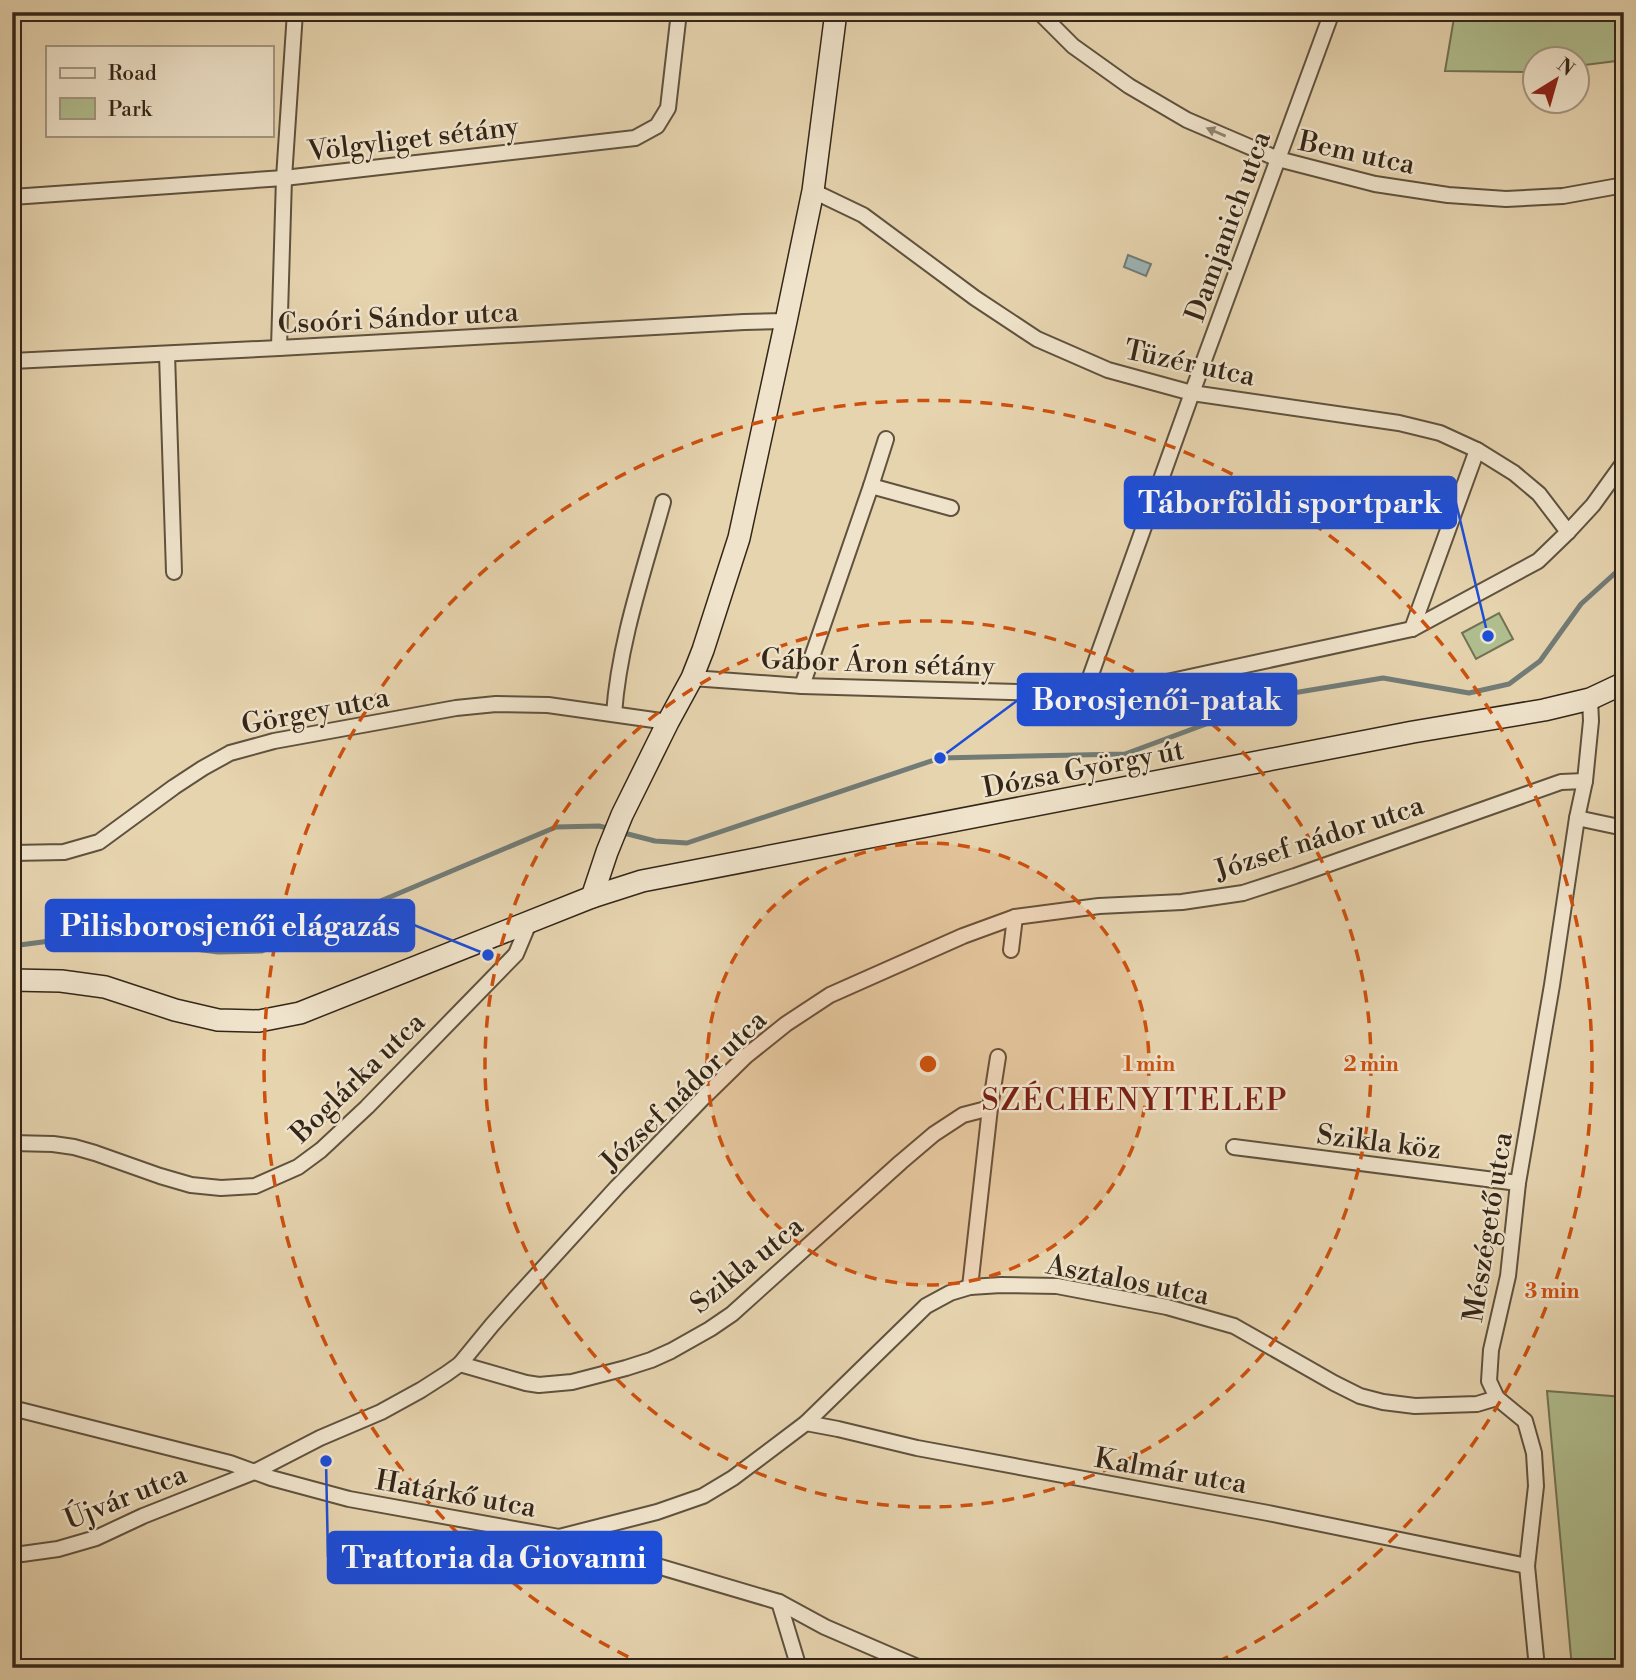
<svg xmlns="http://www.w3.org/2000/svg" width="1636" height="1680" font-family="'Libre Bodoni',serif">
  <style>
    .green { fill: #b0be8f; stroke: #727254; stroke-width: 2 }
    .water { fill: #9cb5b6; stroke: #727c77; stroke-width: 2 }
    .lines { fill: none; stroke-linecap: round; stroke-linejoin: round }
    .stream { stroke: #727c77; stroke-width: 5 }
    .street-casing { stroke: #60523e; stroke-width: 18 }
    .secondary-casing { stroke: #342618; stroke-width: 24 }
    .street { stroke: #efe3cb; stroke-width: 14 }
    .secondary { stroke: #efe3cb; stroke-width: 21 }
    .oneway { fill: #928472 }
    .ring { fill: none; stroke: #cd510e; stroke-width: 3.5; stroke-dasharray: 12 9 }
    .labels { text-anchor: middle; stroke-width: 5; stroke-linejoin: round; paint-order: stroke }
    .street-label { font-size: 28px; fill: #342618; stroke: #efe3cb }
    .neighbourhood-label { font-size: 30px; letter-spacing: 2px; fill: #7a1f14; stroke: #efe3cb }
    .centre { fill: #cd510e; stroke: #efe3cb; stroke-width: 3.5 }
    .ring-label { font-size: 21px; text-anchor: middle; font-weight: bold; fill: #cd510e; stroke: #efe3cb; stroke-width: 5; stroke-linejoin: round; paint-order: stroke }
    .leader { fill: none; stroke: #1d4ed8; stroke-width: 2.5 }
    .callout-dot { fill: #1d4ed8; stroke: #efe3cb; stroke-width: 2.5 }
    .callout { fill: #1d4ed8; stroke: #1d4ed8; stroke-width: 2.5 }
    .callout-label { font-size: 30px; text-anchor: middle; font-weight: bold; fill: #fff }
  </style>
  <rect width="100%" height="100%" fill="#e6d4af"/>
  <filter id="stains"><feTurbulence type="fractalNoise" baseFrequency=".00286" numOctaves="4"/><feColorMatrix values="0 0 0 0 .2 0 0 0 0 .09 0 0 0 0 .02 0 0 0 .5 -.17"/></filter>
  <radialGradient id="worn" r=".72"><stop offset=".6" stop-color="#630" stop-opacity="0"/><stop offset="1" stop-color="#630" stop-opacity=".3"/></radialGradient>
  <g class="green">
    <path d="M1455 12H1617L1624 45V60L1577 66 1576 60H1534V72L1445 71Z"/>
    <path d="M1499 613 1513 639 1476 659 1462 633Z"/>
    <path d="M1547 1391 1624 1397V1668H1572Z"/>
  </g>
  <path class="water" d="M1128 255 1151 264 1146 276 1124 267Z"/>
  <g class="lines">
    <g class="stream">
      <path d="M620 832 655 841 687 843 940 758 1125 754 1287 694 1383 678 1469 693 1509 684 1540 661 1581 604 1624 565"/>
      <path d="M12 946 65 939 157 944 218 952 262 951 556 827 599 826 611 829"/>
    </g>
    <g class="street-casing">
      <g id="street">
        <path d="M1039 12 1073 46 1129 86 1187 120 1278 159 1375 184 1448 195 1506 199 1563 196 1624 185"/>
        <path d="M813 191 863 215 975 298 1037 339 1108 370 1192 393 1399 423 1440 433 1477 450 1514 473 1539 494 1568 532"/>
        <path d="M12 197 284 178 635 138 657 126 668 108 679 12"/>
        <path d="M279 348 284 178 295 12"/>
        <path d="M167 354 174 572"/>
        <path d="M12 361 279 348 744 322 786 321"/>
        <path d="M871 486 951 508"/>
        <path d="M1412 629 1477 450"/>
        <path d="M692 678 802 686 1084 694 1153 685 1412 629 1538 561 1568 532 1593 505 1624 462"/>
        <path d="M802 686 871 486 886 439"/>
        <path d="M1084 694 1192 393 1332 12"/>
        <path d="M614 714C619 642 644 571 663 502"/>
        <path d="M1577 818 1624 828"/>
        <path d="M12 853 64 852 99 842 174 787 203 768 230 753 274 741 456 708 496 704 548 705 668 722"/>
        <path d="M1011 950 1015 917"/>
        <path d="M12 1143 53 1144 74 1147 95 1153 160 1176 191 1185 221 1188 255 1186 298 1167 321 1150 367 1107 516 954 529 923"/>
        <path d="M1234 1147 1518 1183"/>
        <path d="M970 1287 990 1108 998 1057"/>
        <path d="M460 1364 526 1383 539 1385 572 1382 626 1368 651 1360 671 1351 710 1329 732 1314 901 1162 934 1134 963 1115 990 1108"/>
        <path d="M12 1408 230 1463 271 1478 349 1499 559 1537 779 1602 825 1627 920 1668"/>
        <path d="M806 1423 838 1429 917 1448 1268 1513 1527 1566"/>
        <path d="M559 1537 657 1512 703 1496 733 1478 806 1423 926 1306 950 1293 970 1287 1001 1285 1057 1286 1167 1307 1234 1326 1334 1383 1360 1396 1383 1402 1415 1406 1477 1404 1497 1398"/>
        <path d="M12 1554H22L58 1549 96 1538 143 1516 254 1472 320 1438 381 1412 421 1390 446 1374 460 1364 492 1325 515 1299 617 1187 703 1098 746 1056 786 1024 830 995 963 936 1015 917 1099 906 1182 902 1243 893 1295 876 1561 782 1585 781"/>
        <path d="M779 1602 799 1668"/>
        <path d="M1537 1668 1527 1566 1536 1486 1534 1453 1525 1421 1497 1398 1489 1381 1491 1350 1508 1276 1518 1183 1552 985 1577 818 1585 781 1591 721 1590 699"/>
      </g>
    </g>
    <g class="secondary-casing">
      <g id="secondary">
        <path d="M592 897 607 852 622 815 668 722 692 678 703 650 739 538 786 321 813 191 836 12"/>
        <path d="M12 980 61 981 105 987 175 1010 218 1020 259 1021 300 1013 592 897 642 881 1413 732 1544 710 1590 699 1624 683"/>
      </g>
    </g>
    <use href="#street" class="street"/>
    <use href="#secondary" class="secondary"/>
  </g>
  <defs><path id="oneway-solid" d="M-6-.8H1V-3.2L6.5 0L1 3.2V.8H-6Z" transform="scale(1.75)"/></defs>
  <use class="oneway" href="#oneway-solid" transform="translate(1216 132) rotate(-157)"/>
  <circle cx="928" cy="1064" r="221" fill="#cd510e" fill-opacity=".12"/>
  <g class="ring">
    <circle cx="928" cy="1064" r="221"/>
    <circle cx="928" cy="1064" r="443"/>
    <path d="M647 1666A664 664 0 1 1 1209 1666"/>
  </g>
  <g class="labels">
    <g class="street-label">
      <text transform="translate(413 138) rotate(-7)" y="10">Völgyliget sétány</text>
      <text transform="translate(1357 152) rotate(12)" y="10">Bem utca</text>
      <text transform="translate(1227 226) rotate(-70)" y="10">Damjanich utca</text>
      <text transform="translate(398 317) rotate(-3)" y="10">Csoóri Sándor utca</text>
      <text transform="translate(1190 362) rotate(12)" y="10">Tüzér utca</text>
      <text transform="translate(878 662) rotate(2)" y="10">Gábor Áron sétány</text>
      <text transform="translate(315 710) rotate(-11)" y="10">Görgey utca</text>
      <text transform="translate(1083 768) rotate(-11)" y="10">Dózsa György út</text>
      <text transform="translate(1319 837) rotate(-18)" y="10">József nádor utca</text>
      <text transform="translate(357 1077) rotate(-44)" y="10">Boglárka utca</text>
      <text transform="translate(683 1090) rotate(-44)" y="10">József nádor utca</text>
      <text transform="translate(1379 1141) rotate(7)" y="10">Szikla köz</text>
      <text transform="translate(1487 1227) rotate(-81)" y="10">Mészégető utca</text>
      <text transform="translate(746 1264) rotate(-39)" y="10">Szikla utca</text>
      <text transform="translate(1128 1279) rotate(11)" y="10">Asztalos utca</text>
      <text transform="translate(1171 1470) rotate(10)" y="10">Kalmár utca</text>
      <text transform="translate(456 1493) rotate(10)" y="10">Határkő utca</text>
      <text transform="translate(125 1496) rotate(-22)" y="10">Újvár utca</text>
    </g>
    <g class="neighbourhood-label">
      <text x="1135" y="1110">SZÉCHENYITELEP</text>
    </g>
  </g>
  <circle cx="928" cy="1064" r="10" class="centre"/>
  <g class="ring-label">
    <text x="1149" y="1071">1 min</text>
    <text x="1371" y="1071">2 min</text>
    <text x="1552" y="1298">3 min</text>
  </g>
  <path class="leader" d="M1488 636L1456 503M940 758L1018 700M488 955L414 925M326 1461L328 1557"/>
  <g class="callout-dot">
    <circle cx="1488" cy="636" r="7"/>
    <circle cx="940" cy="758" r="7"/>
    <circle cx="488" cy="955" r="7"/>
    <circle cx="326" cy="1461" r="7"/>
  </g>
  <g class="callout">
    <rect x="1125" y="477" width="331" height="51" rx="7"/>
    <rect x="1018" y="674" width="278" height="51" rx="7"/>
    <rect x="46" y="900" width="368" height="51" rx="7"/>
    <rect x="328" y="1532" width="333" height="51" rx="7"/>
  </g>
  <g class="callout-label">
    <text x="1290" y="513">Táborföldi sportpark</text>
    <text x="1157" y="710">Borosjenői-patak</text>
    <text x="230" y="936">Pilisborosjenői elágazás</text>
    <text x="494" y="1568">Trattoria da Giovanni</text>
  </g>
  <rect width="1636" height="1680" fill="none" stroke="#e6d4af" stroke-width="42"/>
  <rect x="14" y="14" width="1608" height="1652" fill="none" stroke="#342618" stroke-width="3.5"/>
  <rect x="21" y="21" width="1594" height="1638" fill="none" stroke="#342618" stroke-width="2"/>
  <rect x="46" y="46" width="228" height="91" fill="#efe3cb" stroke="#a49783" stroke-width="2"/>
  <rect x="60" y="68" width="35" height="10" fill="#efe3cb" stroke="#a49783" stroke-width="2"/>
  <text x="108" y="80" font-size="21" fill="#342618">Road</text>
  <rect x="60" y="98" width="35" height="21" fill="#b0be8f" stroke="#a49783" stroke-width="2"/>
  <text x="108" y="116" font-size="21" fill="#342618">Park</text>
  <g transform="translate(1556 80) rotate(37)"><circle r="33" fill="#efe3cb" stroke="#a49783" stroke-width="2"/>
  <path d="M0-5L12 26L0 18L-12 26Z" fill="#8f2418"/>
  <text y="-10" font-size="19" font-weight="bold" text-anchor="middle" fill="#342618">N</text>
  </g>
  <rect width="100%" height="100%" filter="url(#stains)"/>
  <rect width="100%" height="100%" fill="url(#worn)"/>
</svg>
